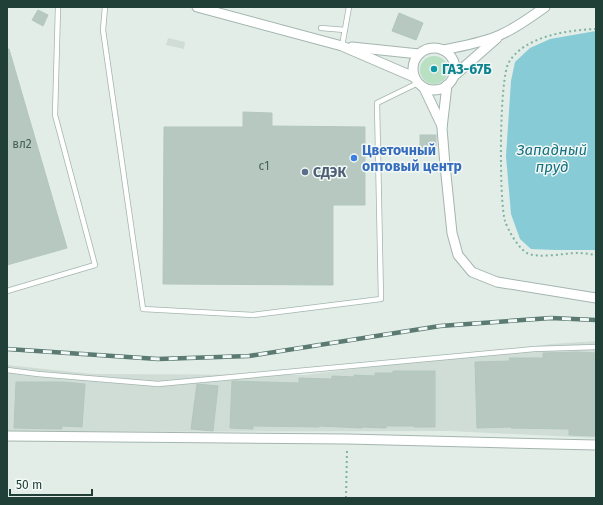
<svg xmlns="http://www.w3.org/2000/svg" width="603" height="505" font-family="'Fira Sans',sans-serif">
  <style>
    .built { fill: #d0ddd7 }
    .green { fill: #b9e0c3 }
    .water { fill: #86cbd6 }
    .building { fill: #b7c8c1; stroke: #b3c7bf }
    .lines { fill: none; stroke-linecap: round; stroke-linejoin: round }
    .lane-casing { stroke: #a4b5af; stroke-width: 6 }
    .street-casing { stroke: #a4b5af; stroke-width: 11 }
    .path { stroke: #80b3a2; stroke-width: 2; stroke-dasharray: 2 3; stroke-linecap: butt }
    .lane { stroke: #fff; stroke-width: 4.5 }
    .street { stroke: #fff; stroke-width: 9 }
    .rail-casing { stroke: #5b7b72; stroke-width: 4.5 }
    .rail { stroke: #f2f9f6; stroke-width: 3; stroke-dasharray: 9; stroke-linecap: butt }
    .culture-dot { fill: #0f9aa8; stroke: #f2f9f6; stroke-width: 1.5 }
    .shop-dot { fill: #3f7fe0; stroke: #f2f9f6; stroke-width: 1.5 }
    .service-dot { fill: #5c6f8a; stroke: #f2f9f6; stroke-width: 1.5 }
    .labels { text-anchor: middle; stroke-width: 3; stroke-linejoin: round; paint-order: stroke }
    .number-label { font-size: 12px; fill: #466159 }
    .culture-label { font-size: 14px; font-weight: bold; fill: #0d838f; stroke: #f2f9f6; text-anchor: start }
    .shop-label { font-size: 14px; font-weight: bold; fill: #366cbe; stroke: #f2f9f6; text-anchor: start }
    .service-label { font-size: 14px; font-weight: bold; fill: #4e5e75; stroke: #f2f9f6; text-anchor: start }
    .water-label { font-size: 15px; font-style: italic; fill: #167080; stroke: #f2f9f6 }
  </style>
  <rect width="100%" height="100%" fill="#e2ede8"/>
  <g class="built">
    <path d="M168 38 185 42 184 49 166 45Z"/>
    <path d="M596 341V438L449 431 7 432V365L93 374 304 375 551 344Z"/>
  </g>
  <circle class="green" cx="434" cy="70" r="14"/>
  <path class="water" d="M596 31V250H556L531 249 520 239 511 214 506 156 511 81 515 62 530 48 550 39Z"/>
  <g class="building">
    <path d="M38 10 48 15 43 26 32 20Z"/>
    <path d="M399 13 423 23 416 40 392 31Z"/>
    <path d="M7 49H9L67 248 7 265Z"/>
    <path d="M243 112 272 113V126L365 127V205H333V285L163 284 164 127H243Z"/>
    <rect x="420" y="135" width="16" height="13"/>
    <path d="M578 352 596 353V436L569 435V429L511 428V427L477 428 475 362 510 361 509 358H543V353Z"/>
    <path d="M393 371H435V427H414V426H386V428L362 427V428L319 426V427L253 426V429L230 428 232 381 299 383V378L332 379V376L354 377V375L375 376V373H393Z"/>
    <path d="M16 382H63L85 384 82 427 62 426V429L14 428Z"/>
    <path d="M197 384 218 386 213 431 191 429Z"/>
  </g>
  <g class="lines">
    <g class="lane-casing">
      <g id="lane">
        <path d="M105 7 103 30 143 309 253 315 381 299 377 103 418 83"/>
        <path d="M321 28 345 30"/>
        <path d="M342 46 349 7"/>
        <path d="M7 291 95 265 55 115 58 7"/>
        <path d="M7 370 38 374 158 384 534 349 596 347"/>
      </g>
    </g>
    <g class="street-casing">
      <g id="street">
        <path d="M197 7 342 46 414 77"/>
        <path d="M352 47 419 54"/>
        <circle cx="434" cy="69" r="21"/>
        <path d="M443 50C462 46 482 43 500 35 516 28 531 17 545 7"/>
        <path d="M455 75 497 38"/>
        <path d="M447 85 442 128 445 165 452 233 458 255 472 272 497 282 596 298"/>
        <path d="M424 88 442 126"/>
        <path d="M7 436 347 439 596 445"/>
      </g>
    </g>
    <g class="path">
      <path d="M596 29C568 30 525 36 509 62 499 77 499 201 505 221 508 230 518 248 527 253 539 259 564 253 578 253 584 253 590 254 596 255"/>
      <path d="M346 498 347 449"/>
    </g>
    <use href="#lane" class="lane"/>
    <use href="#street" class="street"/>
    <g class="rail-casing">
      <path id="rail" d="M7 349 158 359 249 356 440 326 551 318 596 320"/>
    </g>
    <use href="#rail" class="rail"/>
  </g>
  <circle class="culture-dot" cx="434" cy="69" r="4"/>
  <circle class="shop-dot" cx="354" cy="158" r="4"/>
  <circle class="service-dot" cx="305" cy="172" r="4"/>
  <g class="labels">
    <g class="number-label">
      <text x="22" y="148">вл2</text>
      <text x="264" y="170">с1</text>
    </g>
    <g class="culture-label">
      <text x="442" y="74">ГАЗ-67Б</text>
    </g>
    <g class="shop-label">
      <text x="362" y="155">Цветочный<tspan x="362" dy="16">оптовый центр</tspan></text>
    </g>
    <g class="service-label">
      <text x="313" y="177">СДЭК</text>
    </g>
    <g class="water-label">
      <text x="552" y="155">Западный<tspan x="552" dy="17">пруд</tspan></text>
    </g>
  </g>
  <rect width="603" height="505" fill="none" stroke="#203f36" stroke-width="16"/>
  <path d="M10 489v6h82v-6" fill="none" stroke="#203f36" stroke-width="2"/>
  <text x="16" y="489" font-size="12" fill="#203f36" stroke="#f2f9f6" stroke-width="3" paint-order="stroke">50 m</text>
</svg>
